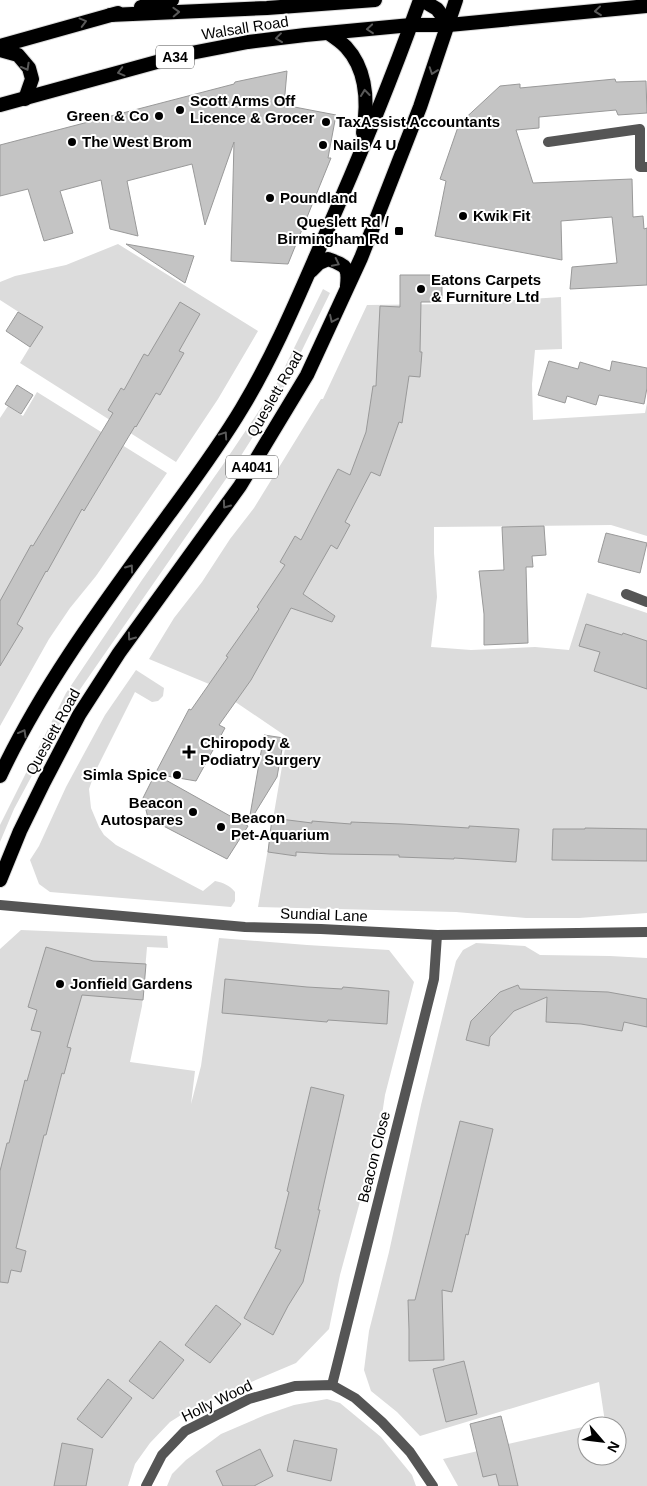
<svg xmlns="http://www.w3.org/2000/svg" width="647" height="1486" font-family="Helvetica,sans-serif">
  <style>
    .green { fill: #dcdcdc }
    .building { fill: #c4c4c4; stroke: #999 }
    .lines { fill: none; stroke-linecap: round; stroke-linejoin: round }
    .trunk-casing { stroke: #dbdbdb; stroke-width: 16 }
    .minor { stroke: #555; stroke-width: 10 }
    .trunk { stroke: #000; stroke-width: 14 }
    .oneway { stroke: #595959 }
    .poi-dot { fill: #000; stroke: #fff; stroke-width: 2 }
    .labels { text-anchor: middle; stroke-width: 4; stroke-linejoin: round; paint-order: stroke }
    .shield { fill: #fff; stroke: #4c4c4c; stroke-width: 1 }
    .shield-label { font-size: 14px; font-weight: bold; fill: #000 }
    .street-label { font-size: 15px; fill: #000; stroke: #fff }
    .poi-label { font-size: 15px; font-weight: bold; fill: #000; stroke: #fff; text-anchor: start }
  </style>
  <rect width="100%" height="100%" fill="#fff"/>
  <g class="green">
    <path d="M118 244 258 331 218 399 176 462 20 363 42 327 0 300V282L15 276 66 265Z"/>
    <path d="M323 289 330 293 282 391 230 473 72 701 14 809 0 842V825L66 693 142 580 222 466 275 387Z"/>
    <path d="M561 297 562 349 535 350 532 384 533 420 645 413 647 403V536L611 525 434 527V553L437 597 431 647 471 650 535 647 569 650 587 593 647 613V913L579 918H526L456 912 258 907 287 737 209 684 149 659 174 618 202 582 230 539 254 508 321 399H323L367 305 454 304Z"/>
    <path d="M37 392 167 473 96 576 70 608 49 639 0 726V418L8 406 23 416Z"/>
    <path d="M136 670 164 688 163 696 158 701 152 702 135 692 95 772 89 789 91 808 99 827 104 835 116 845 203 891 215 881C224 883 229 885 235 892V901L231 907 50 892 39 884 30 860 39 846 66 787 105 715Z"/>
    <path d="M21 930 167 936 168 948 147 947 142 1006 130 1062 195 1071 191 1104 201 1066 219 938 307 945 389 950 414 982 385 1095 380 1128 340 1275 329 1329 296 1363 197 1405 170 1422 150 1443 135 1464 128 1486H0V949Z"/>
    <path d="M476 943 525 946 540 955 610 956 647 958V1486H458L443 1459 587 1426V1456H617V1426H587L605 1422 599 1382 420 1436 397 1412 371 1391 364 1370 369 1331 389 1252 421 1105 456 961 463 950Z"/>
    <path d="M327 1399 340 1403 381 1437 412 1475 416 1486H167L172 1474 186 1460 221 1434 265 1415 294 1405Z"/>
  </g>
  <g class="building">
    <path d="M287 71 284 105 336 115 328 158H331L288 264 231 261 234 142 205 225 192 164 127 181 138 236 110 229 101 180 60 191 73 233 44 241 28 189 0 196V145L234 84 235 82Z"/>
    <path d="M615 79 616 82 646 81 647 113 618 115 616 110 539 117V128L516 130 533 183 632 179 633 217 643 216 644 229 647 228V285L570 289 572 267 617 263 612 217 561 221 562 260 435 236 446 181 440 179 459 124 500 86 520 84V88Z"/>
    <path d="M126 244 194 256 185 283Z"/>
    <path d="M400 275H442V302H421L420 352H422L420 377 409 376 402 423 399 422 380 476 371 472 345 522 350 525 337 549 331 545 303 594 335 616 332 622 291 608 251 680 219 725 225 728 196 781 155 774 189 709 191 710 228 657 226 656 259 609 257 607 285 565 280 562 295 536 301 540 338 469 350 475 366 432 373 386H376L380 306 400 307Z"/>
    <path d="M180 302 200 314 179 351 184 353 160 395 156 393 136 427 135 426 84 511 82 509 47 572 46 571 17 624 23 628 0 666V601L31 545 33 546 113 413 108 410 121 388 124 390 144 354 148 356Z"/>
    <path d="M18 312 43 327 30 347 6 331Z"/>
    <path d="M549 361 578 369 580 362 610 371 612 361 647 368V388L644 404 599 395 596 405 567 396 565 403 538 395Z"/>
    <path d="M17 385 33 395 21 414 5 404Z"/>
    <path d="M544 526 546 555 532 556 533 567H526L528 643 484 645V614L479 571 504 570 502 527Z"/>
    <path d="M606 533 647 543 640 573 598 562Z"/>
    <path d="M586 624 622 635 623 633 647 641V689L594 671 600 652 579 646Z"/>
    <path d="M264 735 284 738 277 777 250 821H249Z"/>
    <path d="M155 774 248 826 227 859 148 818 143 798Z"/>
    <path d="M272 818 312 823V821L351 824V822L402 824 469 828V826L519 829 516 862 454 858V859L399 857V855L330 854 296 852V856L268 852Z"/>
    <path d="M585 828 647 829V861L552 860 553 829H585Z"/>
    <path d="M46 947 93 961 146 964 143 1000 82 995 67 1047 71 1048 64 1074 62 1073 46 1135H44L16 1248 26 1251 21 1272 11 1270 8 1283 0 1282V1171L7 1143H9L25 1080 27 1081 41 1032 31 1030 37 1010 28 1007Z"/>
    <path d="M225 979 307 987 342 989 343 987 389 991 387 1024 328 1020 327 1022 222 1013Z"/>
    <path d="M518 985 520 989 608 992 647 999V1027L624 1022 622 1031 581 1024 546 1022 547 997 514 1011 490 1037 489 1046 466 1040 471 1021 500 992Z"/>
    <path d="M311 1087 344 1095 318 1210H320L303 1282 288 1306 273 1335 244 1318 281 1250 275 1248 289 1192 287 1191Z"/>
    <path d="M460 1121 493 1129 468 1235 466 1234 452 1292 442 1290 444 1360 409 1361V1330L408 1300H415Z"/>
    <path d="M216 1305 241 1324 210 1363 185 1345Z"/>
    <path d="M160 1341 184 1360 153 1399 129 1381Z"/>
    <path d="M464 1361 477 1414 446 1422 433 1369Z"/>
    <path d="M108 1379 132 1398 102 1438 77 1419Z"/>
    <path d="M501 1416 508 1443 518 1486H499L496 1474 483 1477 470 1424Z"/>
    <path d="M294 1440 337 1449 331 1481 287 1471Z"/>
    <path d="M62 1443 93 1449 86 1486H54Z"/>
    <path d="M260 1449 273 1476 254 1486H223L216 1471Z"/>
  </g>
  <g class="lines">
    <g class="trunk-casing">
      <g id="trunk">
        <path d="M422 0 437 9 449 25"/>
        <path d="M141 7 172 0"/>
        <path d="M110 15 267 8 375 0"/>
        <path d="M328 33C334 37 341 42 346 47 368 71 368 104 363 133"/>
        <path d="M0 46 118 13"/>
        <path d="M0 50 18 55 29 68 32 79 25 99"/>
        <path d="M0 105 186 54 248 42 305 35 411 25H449L647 6"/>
        <path d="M311 271 319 263 328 259C346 266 349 266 347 286"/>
        <path d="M0 776C44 682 108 598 169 514 194 480 220 445 242 408 274 355 298 297 323 240 358 161 391 81 420 0"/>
        <path d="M0 880 20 831 44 782 79 715 119 653 240 486 307 375 361 258 420 107 456 0"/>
      </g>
    </g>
    <g class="minor">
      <path d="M548 142 640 129V167H647"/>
      <path d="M626 594 647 602"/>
      <path d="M0 905 245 927 321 929 437 935 647 932"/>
      <path d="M332 1385 434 979 437 935"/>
      <path d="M146 1486 162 1455 185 1431 249 1399 295 1386 332 1385 355 1398 382 1422 410 1452 433 1486"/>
    </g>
    <use href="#trunk" class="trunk"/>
  </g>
  <defs><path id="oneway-chevron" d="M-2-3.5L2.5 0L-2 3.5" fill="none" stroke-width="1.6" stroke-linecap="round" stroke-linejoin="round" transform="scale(1.25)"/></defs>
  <g class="oneway">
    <use href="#oneway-chevron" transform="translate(598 11) rotate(174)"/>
    <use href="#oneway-chevron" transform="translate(176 12) rotate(-2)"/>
    <use href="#oneway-chevron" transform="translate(83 22) rotate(-15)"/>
    <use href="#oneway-chevron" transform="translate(370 29) rotate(175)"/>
    <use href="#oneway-chevron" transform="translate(279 38) rotate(173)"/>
    <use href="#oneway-chevron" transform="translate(26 67) rotate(61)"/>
    <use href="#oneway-chevron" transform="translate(433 71) rotate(109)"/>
    <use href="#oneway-chevron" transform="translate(121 72) rotate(165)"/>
    <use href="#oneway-chevron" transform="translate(365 93) rotate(-96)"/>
    <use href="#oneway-chevron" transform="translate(336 263) rotate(26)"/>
    <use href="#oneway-chevron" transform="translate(333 319) rotate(115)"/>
    <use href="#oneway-chevron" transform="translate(224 435) rotate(-56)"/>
    <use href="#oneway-chevron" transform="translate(226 505) rotate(126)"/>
    <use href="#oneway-chevron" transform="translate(130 568) rotate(-54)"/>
    <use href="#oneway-chevron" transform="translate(131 637) rotate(126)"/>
    <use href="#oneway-chevron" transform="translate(23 733) rotate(-61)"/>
  </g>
  <g class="poi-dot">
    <circle cx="180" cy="110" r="5"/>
    <circle cx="159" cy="116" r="5"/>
    <circle cx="326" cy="122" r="5"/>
    <circle cx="72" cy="142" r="5"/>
    <circle cx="323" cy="145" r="5"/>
    <circle cx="270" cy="198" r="5"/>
    <circle cx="463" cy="216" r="5"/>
    <rect x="394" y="226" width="10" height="10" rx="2.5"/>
    <circle cx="421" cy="289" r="5"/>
    <path d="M186.5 744.5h5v5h5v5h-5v5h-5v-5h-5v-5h5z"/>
    <circle cx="177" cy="775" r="5"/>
    <circle cx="193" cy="812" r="5"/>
    <circle cx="221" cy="827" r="5"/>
    <circle cx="60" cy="984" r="5"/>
  </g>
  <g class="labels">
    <g class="shield">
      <rect x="156" y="45.5" width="38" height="23" rx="4"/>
      <rect x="226" y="455.5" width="52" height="23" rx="4"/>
    </g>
    <g class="shield-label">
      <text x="175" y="62">A34</text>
      <text x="252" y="472">A4041</text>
    </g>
    <g class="street-label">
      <text transform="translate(245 28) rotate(-9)" y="5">Walsall Road</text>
      <text transform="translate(275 394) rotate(-60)" y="5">Queslett Road</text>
      <text transform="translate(53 732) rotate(-61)" y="5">Queslett Road</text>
      <text transform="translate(324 915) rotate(2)" y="5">Sundial Lane</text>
      <text transform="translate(374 1157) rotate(-76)" y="5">Beacon Close</text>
      <text transform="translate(217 1401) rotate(-26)" y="5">Holly Wood</text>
    </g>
    <g class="poi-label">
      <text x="190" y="106">Scott Arms Off<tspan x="190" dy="17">Licence &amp; Grocer</tspan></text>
      <text x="149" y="121" text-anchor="end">Green &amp; Co</text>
      <text x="336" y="127">TaxAssist Accountants</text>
      <text x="82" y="147">The West Brom</text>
      <text x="333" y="150">Nails 4 U</text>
      <text x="280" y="203">Poundland</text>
      <text x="473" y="221">Kwik Fit</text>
      <text x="389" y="227" text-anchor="end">Queslett Rd /<tspan x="389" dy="17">Birmingham Rd</tspan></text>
      <text x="431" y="285">Eatons Carpets<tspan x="431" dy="17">&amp; Furniture Ltd</tspan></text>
      <text x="200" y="748">Chiropody &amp;<tspan x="200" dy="17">Podiatry Surgery</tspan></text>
      <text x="167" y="780" text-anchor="end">Simla Spice</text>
      <text x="183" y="808" text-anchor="end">Beacon<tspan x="183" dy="17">Autospares</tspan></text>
      <text x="231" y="823">Beacon<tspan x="231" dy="17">Pet-Aquarium</tspan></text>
      <text x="70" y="989">Jonfield Gardens</text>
    </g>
  </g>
  <g transform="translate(602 1441) rotate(118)"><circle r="24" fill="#ffffff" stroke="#999999"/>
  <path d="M0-4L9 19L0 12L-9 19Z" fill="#000000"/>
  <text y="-8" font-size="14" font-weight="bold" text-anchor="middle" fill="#000000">N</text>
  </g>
</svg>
